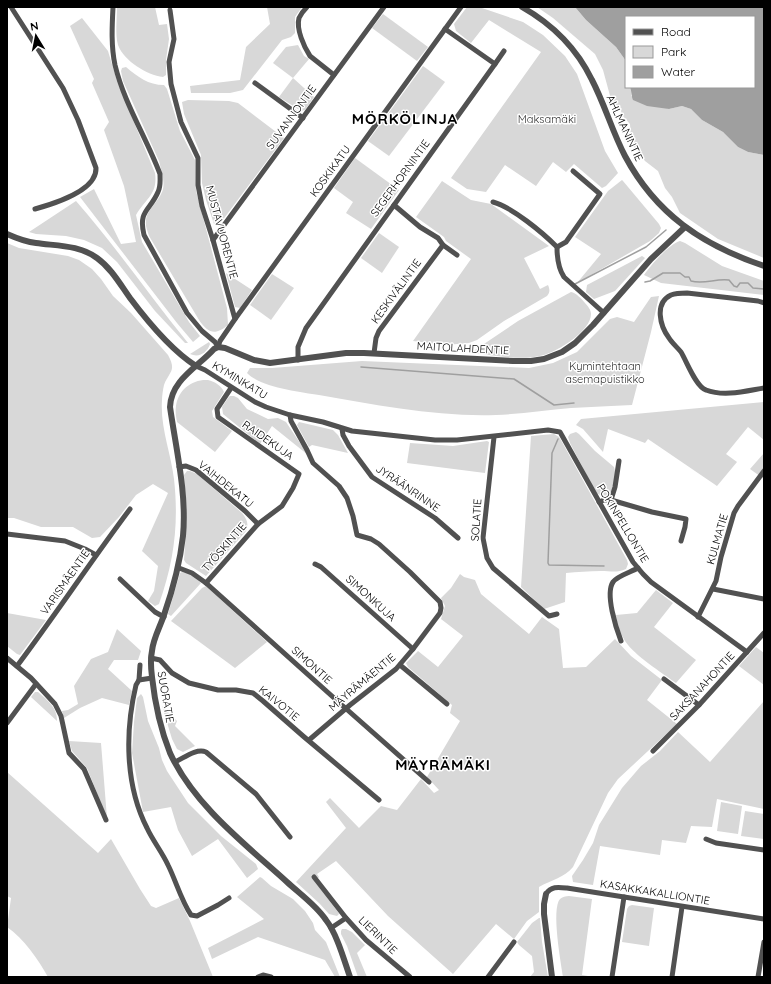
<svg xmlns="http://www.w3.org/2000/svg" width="771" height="984" font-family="Quicksand,sans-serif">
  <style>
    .green { fill: #d8d8d8 }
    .water { fill: #9f9f9f }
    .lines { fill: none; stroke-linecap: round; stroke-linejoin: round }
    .stream { stroke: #9f9f9f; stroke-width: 1.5 }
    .minor { stroke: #515151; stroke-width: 5 }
    .tertiary { stroke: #515151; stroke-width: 6 }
    .labels { text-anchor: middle; stroke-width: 3; stroke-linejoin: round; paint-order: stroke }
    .street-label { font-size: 11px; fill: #000; stroke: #fff }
    .park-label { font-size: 11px; fill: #2f2f2f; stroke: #fff }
    .district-label { font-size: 15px; font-weight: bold; letter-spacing: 1px; fill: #000; stroke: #fff }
  </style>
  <rect width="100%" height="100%" fill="#fff"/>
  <g class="green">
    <path d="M117 7H155L159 25 167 24 169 39 166 60V75L163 77C147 75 124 61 118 45 115 34 117 19 117 7Z"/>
    <path d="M267 7H302L295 17V33L291 37 282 40 243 90 230 93H191L190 86 240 80 246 47 270 24Z"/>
    <path d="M467 7H479L523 22 543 35 565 56 577 74 605 151 618 173 606 186 602 188 574 164 566 172 553 162 536 186 505 165 486 192 467 189 451 178 541 52 489 20 471 43 456 31 454 24Z"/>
    <path d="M537 7H575L586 20 616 47 626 61V87H630L632 91 631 96 669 109 682 106 691 109 702 120 723 132 738 147 748 152 764 155V258L718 239 680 213 672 197 665 188 658 171 645 161 631 143 630 124 623 116 619 106 612 103 603 70 595 54 553 18Z"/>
    <path d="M383 14 428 47 417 61 372 28Z"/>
    <path d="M82 18 108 51 117 81 155 173C158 194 146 198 136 215L142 242 189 322 200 336 193 342 177 323 80 197 94 189 121 244 136 242 124 186 104 130 109 122 92 83 94 79 70 26Z"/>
    <path d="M298 45 304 56 309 59 293 78 314 97 305 110 301 111 279 97 293 78 273 63 286 47Z"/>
    <path d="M423 66 445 82 389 156 368 141Z"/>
    <path d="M126 67C138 77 148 85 164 85L167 89 180 131 195 160 196 191 227 308 228 325C215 336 208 333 199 320L149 236C148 232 145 226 146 221 146 210 160 201 163 189 165 180 161 170 159 161L123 81 121 71 122 68Z"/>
    <path d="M188 100 229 101 238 103 284 138 219 225 214 224 206 200 202 183 201 155 184 114 182 102Z"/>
    <path d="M355 158 399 190 371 229 346 213 353 202 334 188Z"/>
    <path d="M622 180 623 181 659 224 661 228 659 233 650 241 577 283 601 254 575 237 608 191Z"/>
    <path d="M442 181 471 200 491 204 549 246 524 258 540 289 548 285C550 290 550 292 547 296L504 321 477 340 469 343 445 345 413 341 471 259 446 241 444 237 416 217Z"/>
    <path d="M76 201C116 247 150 296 188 343H185L155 311 117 262 102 248 84 240 66 236 36 234 29 232Z"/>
    <path d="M379 233 399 247 382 273 361 258Z"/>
    <path d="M680 241 685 243 722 266 764 281V295L661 283 644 275C650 266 669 244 680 241Z"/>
    <path d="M7 243 19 248 68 256 79 260 92 269 101 279 113 296 131 313 168 355C177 371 169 372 164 385 163 389 162 396 162 400 160 427 171 453 174 479 179 524 174 562 159 604L155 606 148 601 154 591 158 566 142 551 168 493 153 484 136 495 119 517 100 537 92 538 73 527H41L14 518H7Z"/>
    <path d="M642 256 645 258 615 291 594 299 586 292 587 285Z"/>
    <path d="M226 273 252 290 240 308 235 307Z"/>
    <path d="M272 274 294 288 271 320 250 305Z"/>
    <path d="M571 292C576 293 582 299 585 303 588 306 591 310 591 314 591 331 558 351 544 355 522 361 498 356 476 353L475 350 518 321Z"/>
    <path d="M659 296 651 332 632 405C611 406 591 407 571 408 546 410 521 414 496 415 437 417 376 405 319 395 300 392 260 387 247 373L250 368H272L362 361 529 368 553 363 577 352 610 319 617 317 634 322 651 297Z"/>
    <path d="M209 342 210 344C207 353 199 358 190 354Z"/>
    <path d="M208 380C215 382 221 385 224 392L212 411 213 417 232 431 215 452 177 422C176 417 175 411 176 406 178 390 192 379 208 380Z"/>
    <path d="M230 396H234L238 398 247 409 268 419 278 418 286 422 308 455 272 426 260 444 223 414 222 407 228 398Z"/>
    <path d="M764 402V440L748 427 726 454 737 462 717 486 648 439 645 443 608 429 603 452 583 429 576 425 581 419Z"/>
    <path d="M299 422 333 430 338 435 348 453 312 445 309 447 297 425Z"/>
    <path d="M576 432 579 434 595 451 614 467C617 474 613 490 609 496L604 497 596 493 570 443 568 437 570 434Z"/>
    <path d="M554 434 559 437 562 442 627 560 628 564 626 569C617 573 611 571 601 571 589 571 577 572 566 573L565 602 544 609 521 587 531 436Z"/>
    <path d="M487 441 489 442 485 473 407 463 410 443 453 446Z"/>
    <path d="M764 453V479L750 469Z"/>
    <path d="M187 471H190L197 474 242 513C247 519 249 524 246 531L206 576 186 563 184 560 187 516 184 475Z"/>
    <path d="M182 572 191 574 201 583 171 616 168 614 180 573Z"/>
    <path d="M460 574 464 577 475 580 481 594 529 634 542 617 559 629 563 668 586 667 615 639 631 656 662 680 647 700 677 724 618 779 608 793 573 867C564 878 551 880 539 887V912L527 921 514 939 496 924 453 974 388 916 336 861 317 874 319 877 315 882 338 912 339 914 337 916 329 914 319 903 296 882 346 828 326 802 330 798 359 828 381 806 397 810 421 779 434 793 439 790 427 777 460 721 450 713 452 705 408 667 406 663 418 651 438 667 463 636 441 619 445 606 441 598 451 588Z"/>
    <path d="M206 586 267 642 235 668 171 621 202 588Z"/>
    <path d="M656 590 673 603 654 627 696 660 676 683C661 672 635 656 625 641 620 633 617 624 616 615L637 613Z"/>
    <path d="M7 613 46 620 20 655 17 654 7 646Z"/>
    <path d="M117 629 141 651 138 660H114L108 669 132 691 129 705 102 698 80 708 64 718 62 711 68 710 78 704 74 686 91 659 108 652Z"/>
    <path d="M756 647 764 653V685L739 666Z"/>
    <path d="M35 692H38C48 701 57 707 57 721L31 697Z"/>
    <path d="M141 694 143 697 148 721 159 748 162 760 167 771 188 803 221 836 256 864 258 869 247 878 218 839 192 856 178 830 171 807 143 812 132 753 134 722 137 698Z"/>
    <path d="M764 701V809L717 799 712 827 691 826 686 843 662 840 660 855 600 846 593 885 573 882 572 876 583 860 593 843 599 825 622 788 641 766 660 751 678 732 710 762Z"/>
    <path d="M162 706 177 721 175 726 195 746 183 752 177 749 172 739Z"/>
    <path d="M69 741 101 743 107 818 87 768 72 751Z"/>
    <path d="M7 772 98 853 111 839 140 889 151 906 156 908 179 898 190 921 213 977H48C38 959 24 939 7 927L11 898 7 896Z"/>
    <path d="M721 802 742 806 738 834 717 831Z"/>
    <path d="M745 811 764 814V839L741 836Z"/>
    <path d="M260 877 262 878 271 886 293 899 305 911 313 923 315 930 326 942 340 977H335L325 960 258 937 212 959 208 948 264 919 237 897Z"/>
    <path d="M569 896 592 899 582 975 594 977H563C561 963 551 909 560 899 562 897 566 896 569 896Z"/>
    <path d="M632 905 654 908 649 946 622 942 627 909 629 906Z"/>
    <path d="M539 918H540L542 942 548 977H530L534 972 532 956 519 945 517 942 532 923Z"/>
    <path d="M342 929H346L352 932 365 945 357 953 367 977H358L347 946 341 934V931Z"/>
  </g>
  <path class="water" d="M575 7H764V155L748 152 738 147 723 132 702 120 691 109 682 106 669 109 647 106 633 100C631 95 632 92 630 87H754V17H626V61L616 47 586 20Z"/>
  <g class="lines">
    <g class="stream">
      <path d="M645 282 650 281 663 273H680L685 277H689L691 281C704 285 716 278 729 280L734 286 737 287 740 283H748L753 288 764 289"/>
      <path d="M575 284 646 247 666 230"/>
      <path d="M361 367 514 379 554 405 574 403"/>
      <path d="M558 439 552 453 548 563 549 565 604 566"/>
    </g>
    <g class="minor">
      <path d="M11 7 63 88 78 120 96 168C97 191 53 204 35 209"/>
      <path d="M113 7C112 27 111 46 115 65 124 103 146 137 160 174 160 180 161 186 158 192 150 211 138 210 144 235L187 313 202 331 215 342 218 347"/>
      <path d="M307 7C304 10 301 14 299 18 296 29 304 47 310 56L334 75"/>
      <path d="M170 10 174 39 169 62 171 84 181 122 198 158V185L202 206 213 240 235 319"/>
      <path d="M495 64 504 51"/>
      <path d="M255 83 303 118"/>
      <path d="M493 202C512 207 543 233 557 247 557 258 558 268 564 277L604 313"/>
      <path d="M394 205 420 227 438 238 443 245 457 255"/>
      <path d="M213 240 384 7"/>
      <path d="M557 247 566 242 600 194 573 171"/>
      <path d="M764 303 758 301 687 293C682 293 676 293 671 295 654 303 660 326 669 338 672 343 677 347 681 352 687 362 696 387 706 390 724 397 746 391 764 388"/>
      <path d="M218 347 220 341 235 319 461 7"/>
      <path d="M374 353 376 338 379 331 443 245"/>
      <path d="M298 360V347L306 328 495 64 445 29"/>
      <path d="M196 366 205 370 255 402 266 407 290 415 323 422 352 431 435 440H457L548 430 560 432 633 562 643 574 651 582 747 652"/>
      <path d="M290 415 291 421 307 450 313 463 339 486 347 498 353 516 357 535 371 539 379 544 410 572 440 602 441 608 440 613 413 649 396 669 350 705 309 740"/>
      <path d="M342 429 343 435 349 446 372 477 435 518 458 538"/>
      <path d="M494 437 483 538 487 558 493 568 549 616 557 614"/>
      <path d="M179 467 186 466 196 470 245 511 258 524"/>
      <path d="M611 500 615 487 619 461"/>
      <path d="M599 502 604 500H611L652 512 686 519 685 527 681 541"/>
      <path d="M7 534 65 541 85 549 96 555"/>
      <path d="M315 564 321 567 413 649"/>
      <path d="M179 568 192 573 206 583 343 706 429 782"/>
      <path d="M120 579 155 612 164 617"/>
      <path d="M206 583 258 524 282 506 293 488 299 474 218 417 217 409 231 388"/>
      <path d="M713 589 764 599"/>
      <path d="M698 617 716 581 721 557 734 513 738 506 764 471"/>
      <path d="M621 641C616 628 605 594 613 582 617 576 631 572 638 568"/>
      <path d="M7 658 31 678 55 704 61 716 69 753 84 769 106 820"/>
      <path d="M151 658 160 660 172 673 189 683 218 690H236L253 693 263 701 303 736 379 800"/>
      <path d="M400 665 447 704"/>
      <path d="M17 666C56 614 91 561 130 509"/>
      <path d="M152 678 139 680 136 685C125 731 125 785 147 828 153 841 162 852 168 865 176 881 181 900 191 915L197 916 218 905 229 898"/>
      <path d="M664 679 699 705"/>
      <path d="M139 680 140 665"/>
      <path d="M7 723 36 684"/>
      <path d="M653 751 699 705 764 633"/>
      <path d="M175 762C184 758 196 748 206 752L256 794 290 837"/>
      <path d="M706 839 716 843 764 850"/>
      <path d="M314 877 346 918"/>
      <path d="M546 894C551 886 558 887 567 888L764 919"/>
      <path d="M331 928 346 918 366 940 410 977"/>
      <path d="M258 977 263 975 271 977"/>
      <path d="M488 977 514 942"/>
      <path d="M612 977 624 897"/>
      <path d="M672 977 682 907"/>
      <path d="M758 977 764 942"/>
    </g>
    <g class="tertiary">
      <path d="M522 7C552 24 577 49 592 80 605 105 612 131 625 156 656 214 702 245 764 266"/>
      <path d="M7 234C16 238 26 242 36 243 57 246 80 245 97 258 111 268 120 284 130 298 148 322 171 350 196 366"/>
      <path d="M546 894 544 904V914L552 977"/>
      <path d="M350 977C344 960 337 934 326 920 316 905 300 894 287 882 245 844 194 805 170 753 160 728 155 704 152 677 151 669 150 660 152 651 153 639 160 627 164 615 173 589 180 563 183 536 187 494 176 449 170 407 171 380 198 367 214 349L218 347 225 348 254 360 270 363 346 353H364L513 361H531L544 359 562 352 575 343 593 325 651 259 685 227"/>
    </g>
  </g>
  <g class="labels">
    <g class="street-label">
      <text transform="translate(291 117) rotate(-54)" y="4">SUVANNONTIE</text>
      <text transform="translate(625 128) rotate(65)" y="4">AHLMANINTIE</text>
      <text transform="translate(330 171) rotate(-54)" y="4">KOSKIKATU</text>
      <text transform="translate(400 178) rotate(-54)" y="4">SEGERHORNINTIE</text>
      <text transform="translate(222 232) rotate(75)" y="4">MUSTAVUORENTIE</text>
      <text transform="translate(396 291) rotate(-54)" y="4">KESKIVÄLINTIE</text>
      <text transform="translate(463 348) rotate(3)" y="4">MAITOLAHDENTIE</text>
      <text transform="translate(240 380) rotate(31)" y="4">KYMINKATU</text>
      <text transform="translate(268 440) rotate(35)" y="4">RAIDEKUJA</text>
      <text transform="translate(226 484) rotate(39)" y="4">VAIHDEKATU</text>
      <text transform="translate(408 488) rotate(34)" y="4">JYRÄÄNRINNE</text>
      <text transform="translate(476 520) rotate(-86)" y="4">SOLATIE</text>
      <text transform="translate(623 523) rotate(59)" y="4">POKINPELLONTIE</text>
      <text transform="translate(717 539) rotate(-74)" y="4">KULMATIE</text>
      <text transform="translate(224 547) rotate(-49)" y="4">TYÖSKINTIE</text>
      <text transform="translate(65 582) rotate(-55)" y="4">VARISMÄENTIE</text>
      <text transform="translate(371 598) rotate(42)" y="4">SIMONKUJA</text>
      <text transform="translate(312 665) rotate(42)" y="4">SIMONTIE</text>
      <text transform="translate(362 682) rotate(-40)" y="4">MÄYRÄMÄENTIE</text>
      <text transform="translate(702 686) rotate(-47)" y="4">SAKSANAHONTIE</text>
      <text transform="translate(166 697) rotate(80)" y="4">SUORATIE</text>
      <text transform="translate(279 703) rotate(39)" y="4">KAIVOTIE</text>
      <text transform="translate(655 892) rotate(9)" y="4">KASAKKAKALLIONTIE</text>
      <text transform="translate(378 935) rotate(44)" y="4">LIERINTIE</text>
    </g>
    <g class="park-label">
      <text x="547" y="123">Maksamäki</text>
      <text x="605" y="370">Kymintehtaan<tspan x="605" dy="13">asemapuistikko</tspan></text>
    </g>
    <g class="district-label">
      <text x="405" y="124">MÖRKÖLINJA</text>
      <text x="443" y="770">MÄYRÄMÄKI</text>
    </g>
  </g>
  <rect width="771" height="984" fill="none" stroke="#000000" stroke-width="16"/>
  <rect x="625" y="16" width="130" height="72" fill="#ffffff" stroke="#999999"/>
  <rect x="633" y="29" width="20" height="6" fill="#515151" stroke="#999999"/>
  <text x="661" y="36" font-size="12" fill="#000000">Road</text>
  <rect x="633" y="46" width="20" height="12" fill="#d8d8d8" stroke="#999999"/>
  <text x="661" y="56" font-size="12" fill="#000000">Park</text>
  <rect x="633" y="66" width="20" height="12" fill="#9f9f9f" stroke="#999999"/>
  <text x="661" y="76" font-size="12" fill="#000000">Water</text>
  <g transform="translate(36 36) rotate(350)" stroke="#ffffff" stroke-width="3" paint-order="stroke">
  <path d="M0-3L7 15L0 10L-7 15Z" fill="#000000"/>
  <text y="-6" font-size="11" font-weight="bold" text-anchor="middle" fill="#000000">N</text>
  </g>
</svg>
